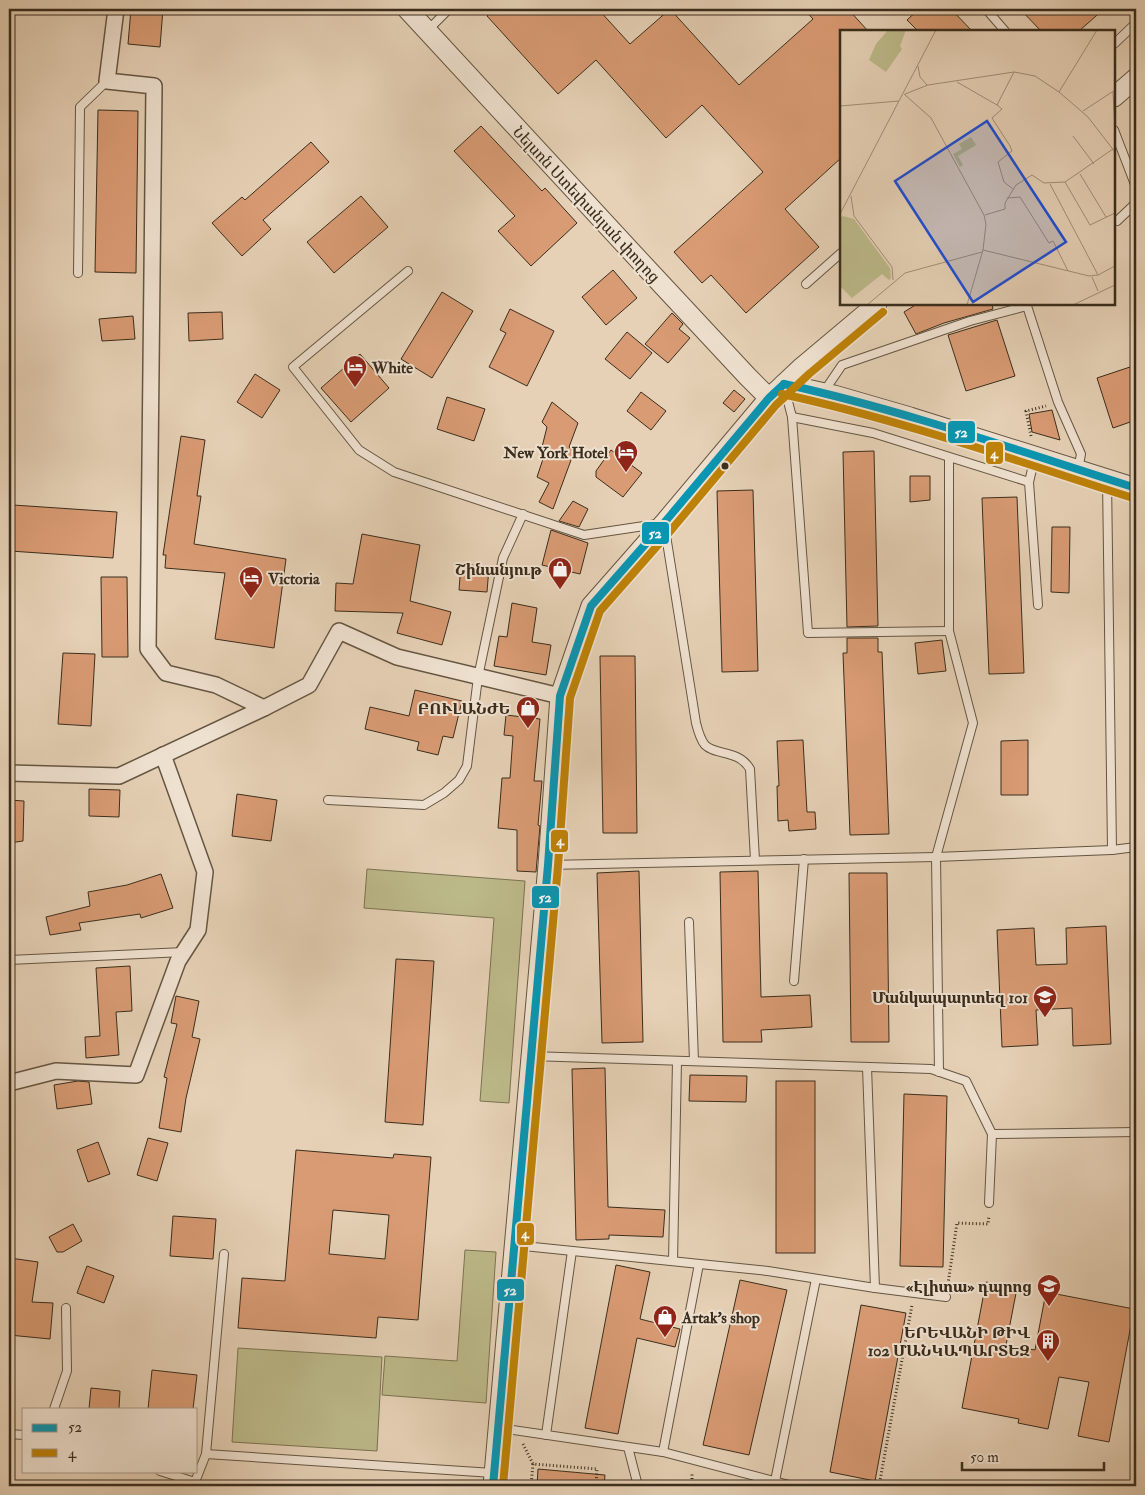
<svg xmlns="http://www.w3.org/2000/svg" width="1145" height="1495" font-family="'IM FELL Double Pica','Noto Serif Armenian',serif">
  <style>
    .green { fill: #bcb989; stroke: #7b7352 }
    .building { fill: #d99b74; stroke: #3a2d1c; fill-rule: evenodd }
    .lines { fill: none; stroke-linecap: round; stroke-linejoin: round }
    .service-casing { stroke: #655642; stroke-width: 10 }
    .minor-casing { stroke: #655642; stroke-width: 18 }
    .tertiary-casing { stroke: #655642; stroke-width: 21 }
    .path { stroke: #3a2d1c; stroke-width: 3; stroke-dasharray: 1 2.5; stroke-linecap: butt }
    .service { stroke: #efe1d0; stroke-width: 8 }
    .minor { stroke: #efe1d0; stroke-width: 15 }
    .tertiary { stroke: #efe1d0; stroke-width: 19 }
    .bus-1-casing { stroke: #efe1d0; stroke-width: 11 }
    .bus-2-casing { stroke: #efe1d0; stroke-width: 11 }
    .bus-1 { stroke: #0996b3; stroke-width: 8 }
    .bus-2 { stroke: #be8208; stroke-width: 8 }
    .bus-dot { fill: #3a2d1c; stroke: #efe1d0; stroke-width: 2 }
    .labels { text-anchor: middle; stroke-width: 4; stroke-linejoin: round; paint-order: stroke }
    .street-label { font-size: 16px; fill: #3a2d1c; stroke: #efe1d0 }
    .poi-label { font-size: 16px; font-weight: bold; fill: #3a2d1c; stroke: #efe1d0; text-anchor: end }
    .inset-road { fill: none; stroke: #a18f78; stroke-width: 1 }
    .view { fill: #1d4ed8; fill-opacity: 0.15; stroke: #1d4ed8; stroke-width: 2.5 }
    .inset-edge { fill: none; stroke: #3a2d1c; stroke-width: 2.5 }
    .line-badge { stroke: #efe1d0; stroke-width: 2 }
    .badge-label { font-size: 14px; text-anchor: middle; font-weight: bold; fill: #fff }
  </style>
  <rect width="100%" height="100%" fill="#e6d1b6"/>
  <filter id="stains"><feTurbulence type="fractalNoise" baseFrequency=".004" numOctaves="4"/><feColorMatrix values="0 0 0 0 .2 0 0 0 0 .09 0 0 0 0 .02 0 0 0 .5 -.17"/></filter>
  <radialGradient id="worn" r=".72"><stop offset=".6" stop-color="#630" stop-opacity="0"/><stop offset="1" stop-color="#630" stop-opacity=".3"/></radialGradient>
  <g class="green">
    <path d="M367 869 525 881 509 1103 480 1101 494 918 364 908Z"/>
    <path d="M465 1250 496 1252 486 1403 382 1395 385 1356 457 1361Z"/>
    <path d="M238 1348 382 1357 377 1451 232 1442Z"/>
  </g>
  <g class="building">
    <path d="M131 9H163L160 47 128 44Z"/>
    <path d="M495 9H598L630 44 670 9 739 85 813 19 804 9H848L868 31H841V158L785 209 819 247 746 313 711 275 702 283 674 252 763 172 702 105 666 138 596 60 558 94 487 16Z"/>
    <path d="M919 9H951L972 31H918L907 20Z"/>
    <path d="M1020 9H1104L1079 31H1041Z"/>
    <path d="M98 110 138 111 136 273 95 272Z"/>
    <path d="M481 126 542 191 545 188 577 223 531 266 498 231 515 216 454 151Z"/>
    <path d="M311 142 329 162 263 220 271 229 242 256 212 223 242 197 245 200Z"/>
    <path d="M361 196 388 227 334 273 307 242Z"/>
    <path d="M613 270 637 298 606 325 582 297Z"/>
    <path d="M442 292 473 311 432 378 401 359Z"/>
    <path d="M917 304H992L993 309 944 323 916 334 904 312Z"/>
    <path d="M510 309 554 331 527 386 489 367 506 333 500 330Z"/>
    <path d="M222 312 223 339 189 341 188 313Z"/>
    <path d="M672 313 683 324 679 329 690 338 668 363 645 344Z"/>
    <path d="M133 316 135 339 102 341 99 319Z"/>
    <path d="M997 320 1015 376 966 391 948 335Z"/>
    <path d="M627 332 652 353 630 379 605 359Z"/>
    <path d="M360 354 389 388 351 422 321 388Z"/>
    <path d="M1136 365V420L1113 428 1097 378Z"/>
    <path d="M255 374 280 390 262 418 237 402Z"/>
    <path d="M734 390 745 399 734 412 723 403Z"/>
    <path d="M641 392 666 411 651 430 627 411Z"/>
    <path d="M447 397 485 409 474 441 437 429Z"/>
    <path d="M552 402 578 423 569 447 574 452 553 509 539 502 549 483 537 477 544 456 541 451 547 427 542 422Z"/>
    <path d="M1052 410 1060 440 1032 432 1029 414Z"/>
    <path d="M181 436 205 440 197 496H201L194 544 286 559 274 648 215 639 225 573 165 568 166 555H163Z"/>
    <path d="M611 450 642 473 623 497 596 477V471Z"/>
    <path d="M874 451 878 626 847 627 843 452Z"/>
    <path d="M910 476H930V500L910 502Z"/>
    <path d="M753 490 758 671 722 672 717 491Z"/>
    <path d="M1017 497 1024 673 989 674 982 498Z"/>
    <path d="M573 501 588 509 579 527 559 521Z"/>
    <path d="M13 505 117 512 113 558 10 551Z"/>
    <path d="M1052 527H1070L1069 593 1051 592Z"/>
    <path d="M551 530 588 543 580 574 542 565Z"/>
    <path d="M362 534 420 545 410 601 451 612 442 645 397 633 403 613 335 611 336 583 353 584Z"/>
    <path d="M461 564 489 567 487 592 459 590Z"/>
    <path d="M101 577H127L128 657H102Z"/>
    <path d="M512 603 537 608 532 642 551 645 546 675 494 666 499 636 507 637Z"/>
    <path d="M847 638H878V652H882L889 834 850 835 843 653H847Z"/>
    <path d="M942 640 946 671 918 674 915 643Z"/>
    <path d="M63 653 95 654 91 726 58 724Z"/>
    <path d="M600 656H635L637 833H603Z"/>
    <path d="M415 690 462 701 453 738 443 736 438 755 417 750 419 742 365 729 370 707 409 716Z"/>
    <path d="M506 715 540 719 534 781H542L538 825 540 826 536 872 517 871V830L498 828 502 778H510L513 736 504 735Z"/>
    <path d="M803 740 807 812H815L816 829 789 831 788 820 778 821 777 786H779L777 741Z"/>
    <path d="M1028 740V795H1001V741Z"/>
    <path d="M89 789 120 790 119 817 89 816Z"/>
    <path d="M237 794 277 800 271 841 232 836Z"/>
    <path d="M9 800 24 801 23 841 9 843Z"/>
    <path d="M639 871 643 1042 602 1043 597 873Z"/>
    <path d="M758 871 761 997 810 995 812 1027 761 1030 762 1042H723L720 872Z"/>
    <path d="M849 873H887L889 1042H851Z"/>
    <path d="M161 874 173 908 141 918 140 914 79 923 81 930 50 935 46 917 90 906 88 892 127 885Z"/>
    <path d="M1106 926 1111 1044 1073 1046 1072 1008 1036 1010 1038 1045 1002 1047 997 930 1034 928 1036 965 1067 964 1066 928Z"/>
    <path d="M396 959 434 961 423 1125 385 1122Z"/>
    <path d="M130 966 132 1011 116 1012 119 1055 86 1058 85 1037 100 1036 96 968Z"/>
    <path d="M176 996 199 1001 192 1037 200 1039 186 1098 181 1132 159 1128 167 1078 164 1077 177 1024 171 1023Z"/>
    <path d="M605 1068 608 1207 665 1210 663 1237 609 1235V1239L576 1240 572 1069Z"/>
    <path d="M690 1075 747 1076 746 1102 689 1101Z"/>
    <path d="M78 1081 89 1082 92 1104 57 1109 54 1085Z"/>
    <rect x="776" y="1081" width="39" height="172"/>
    <path d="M904 1094 947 1096 943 1267 900 1266Z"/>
    <path d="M148 1138 168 1143 157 1181 137 1175Z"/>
    <path d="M98 1142 110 1174 88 1182 77 1150Z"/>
    <path d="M296 1150 393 1158 394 1154 431 1157 418 1320 378 1317 376 1338 238 1328 242 1278 285 1281ZM333 1210 389 1215 385 1259 329 1254Z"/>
    <path d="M173 1216 216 1219 213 1259 170 1256Z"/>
    <path d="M73 1224 82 1241 63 1252H57L49 1237Z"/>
    <path d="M10 1258 38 1262 32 1302 53 1303 50 1339 9 1335Z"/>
    <path d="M616 1265 650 1272 640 1319 680 1329 675 1347 637 1338 618 1434 585 1428Z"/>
    <path d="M87 1266 114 1276 104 1303 77 1293Z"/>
    <path d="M740 1280 787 1290 749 1455 703 1445Z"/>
    <path d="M986 1282 1017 1288 1006 1345 1035 1350 1046 1292 1134 1309 1109 1442 1078 1436 1089 1382 1059 1377 1048 1429 1018 1423 1019 1419 962 1408Z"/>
    <path d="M861 1305 906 1313 875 1481 830 1472Z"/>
    <path d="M152 1370 197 1375 193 1409H148Z"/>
    <path d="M91 1388 120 1391 119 1409H89Z"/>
    <path d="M538 1469 605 1475 604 1486H537Z"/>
  </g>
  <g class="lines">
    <g class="service-casing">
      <g id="service">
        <path d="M986 9 1005 31"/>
        <path d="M427 31 449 9"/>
        <path d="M1114 44 1136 23"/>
        <path d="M1114 130 1136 187"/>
        <path d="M1117 221 1136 203"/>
        <path d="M408 271 293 367 359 450 394 472 584 535 664 523 696 723C698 731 700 739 705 745 716 756 738 749 750 769L755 860"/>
        <path d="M78 273 80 107 107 81"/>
        <path d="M806 284 841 253"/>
        <path d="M784 386 792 417 808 633 949 631"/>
        <path d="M823 393 842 365 970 321 1027 306 1058 402 1081 454 1078 470"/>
        <path d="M792 417 873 433 1029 482 1038 605"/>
        <path d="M1029 482 1035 457"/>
        <path d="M328 800 424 805 444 793 459 780 467 766 478 677 503 558 523 514"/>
        <path d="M1112 850 1136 847"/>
        <path d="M548 865 936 857 1112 850 1107 479"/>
        <path d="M689 922 694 1061"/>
        <path d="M9 960 184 952"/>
        <path d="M794 981 804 859"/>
        <path d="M530 1056 931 1069 966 1081 992 1134 1136 1132"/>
        <path d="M867 1067 875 1288"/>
        <path d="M939 1072 936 857 973 723 949 631V458"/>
        <path d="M989 1203 992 1134"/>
        <path d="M514 1245 768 1271 875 1288 946 1297"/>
        <path d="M673 1261 677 1061"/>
        <path d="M54 1409 67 1371 66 1308"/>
        <path d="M499 1428 663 1452 793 1486"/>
        <path d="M9 1434 24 1435"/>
        <path d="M546 1435 572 1251"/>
        <path d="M628 1447 638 1486"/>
        <path d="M663 1452 699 1264"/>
        <path d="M206 1454 493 1473"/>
        <path d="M160 1471 195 1482 206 1454 224 1254"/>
        <path d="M775 1481 816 1279"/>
      </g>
    </g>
    <g class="minor-casing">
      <g id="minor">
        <path d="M116 9 107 81 154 86 148 649 166 673 216 685 264 708"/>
        <path d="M9 773 119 776 264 708 309 685 339 631 397 657 560 696"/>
        <path d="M9 1083 56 1071 136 1075 178 961 198 930 205 872 163 755"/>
      </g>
    </g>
    <g class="tertiary-casing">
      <g id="tertiary">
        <path d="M407 9 652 274 748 377 769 398"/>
        <path d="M1114 97 1136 78"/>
        <path d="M784 384 834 395 910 417 1136 488"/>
        <path d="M493 1486 548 865 560 696 591 606 664 523 769 398 802 367 877 304"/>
      </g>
    </g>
    <g class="path">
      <path d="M1031 436 1026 411 1046 406"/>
      <path d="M948 1284 957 1223 988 1224 989 1216"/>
      <path d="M523 1444 533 1464"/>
      <path d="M531 1486 533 1464 597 1469 596 1486"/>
      <path d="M692 1486V1473"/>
      <path d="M879 1486 912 1305"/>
    </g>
    <use href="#service" class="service"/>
    <use href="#minor" class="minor"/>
    <use href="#tertiary" class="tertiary"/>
    <g class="bus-1-casing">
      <g id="bus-1">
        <path d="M784 384C903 410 1019 451 1136 488"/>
        <path d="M493 1486 548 865 560 696 591 606 664 523 769 398 784 384"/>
      </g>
    </g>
    <g class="bus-2-casing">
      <g id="bus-2">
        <path d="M782 394C901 420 1017 461 1133 498"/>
        <path d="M503 1486 558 866 570 698 600 611 672 529 776 405 809 374 883 312"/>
      </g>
    </g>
    <use href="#bus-1" class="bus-1"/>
    <use href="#bus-2" class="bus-2"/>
  </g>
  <defs>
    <g id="hotel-pin" transform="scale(1.25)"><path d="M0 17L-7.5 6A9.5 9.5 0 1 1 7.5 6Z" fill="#8f2418" stroke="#efe1d0"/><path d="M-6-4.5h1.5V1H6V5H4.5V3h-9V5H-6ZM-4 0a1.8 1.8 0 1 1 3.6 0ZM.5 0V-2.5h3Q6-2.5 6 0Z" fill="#fff"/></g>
    <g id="shop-pin" transform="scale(1.25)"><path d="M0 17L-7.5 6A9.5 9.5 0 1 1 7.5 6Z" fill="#8f2418" stroke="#efe1d0"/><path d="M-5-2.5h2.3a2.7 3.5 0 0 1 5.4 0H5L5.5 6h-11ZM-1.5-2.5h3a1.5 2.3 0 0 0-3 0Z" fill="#fff"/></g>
    <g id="school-pin" transform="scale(1.25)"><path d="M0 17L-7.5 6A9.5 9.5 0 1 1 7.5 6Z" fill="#8f2418" stroke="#efe1d0"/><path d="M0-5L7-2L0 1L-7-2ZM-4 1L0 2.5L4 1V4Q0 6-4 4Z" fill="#fff"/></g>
    <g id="building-pin" transform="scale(1.25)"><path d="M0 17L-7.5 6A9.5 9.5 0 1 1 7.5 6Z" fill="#8f2418" stroke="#efe1d0"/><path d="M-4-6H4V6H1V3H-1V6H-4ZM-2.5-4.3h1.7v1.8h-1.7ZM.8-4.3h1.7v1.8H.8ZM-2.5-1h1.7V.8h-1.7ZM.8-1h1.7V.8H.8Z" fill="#fff"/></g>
  </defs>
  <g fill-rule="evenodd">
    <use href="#hotel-pin" x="355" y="367"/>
    <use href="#hotel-pin" x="626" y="452"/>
    <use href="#shop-pin" x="560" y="569"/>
    <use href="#hotel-pin" x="251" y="578"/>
    <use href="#shop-pin" x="528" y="708"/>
    <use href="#school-pin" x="1045" y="997"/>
    <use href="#school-pin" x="1049" y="1286"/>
    <use href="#shop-pin" x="665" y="1317"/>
    <use href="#building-pin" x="1048" y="1341"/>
  </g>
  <circle class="bus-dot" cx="725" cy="466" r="4.5"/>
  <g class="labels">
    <g class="street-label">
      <text transform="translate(587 204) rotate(47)" y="6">Նելսոն Ստեփանյան փողոց</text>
    </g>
    <g class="poi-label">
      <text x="372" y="373" text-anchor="start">White</text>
      <text x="608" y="458">New York Hotel</text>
      <text x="542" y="575">Շինանյութ</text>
      <text x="268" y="584" text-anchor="start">Victoria</text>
      <text x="510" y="714">ԲՈՒԼԱՆԺԵ</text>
      <text x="1028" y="1003">Մանկապարտեզ 101</text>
      <text x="1032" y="1292">«Էլիտա» դպրոց</text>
      <text x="682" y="1323" text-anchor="start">Artak's shop</text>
      <text x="1030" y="1338">ԵՐԵՎԱՆԻ ԹԻՎ<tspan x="1030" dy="18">102 ՄԱՆԿԱՊԱՐՏԵԶ</tspan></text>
    </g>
  </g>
  <g transform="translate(840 30)">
    <rect width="275" height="275" fill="#e6d1b6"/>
    <path d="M48 0H66L60 16 62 19 46 42 29 30 36 14ZM131 107 136 115 118 126 123 135 120 137 113 124 122 119 119 114ZM3 186 14 189 50 238 51 248 49 250 42 244 12 268 0 256V188Z" fill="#bcb989"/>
    <path class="inset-road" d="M257 0 219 62 248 87 275 122M78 36 80 47 87 55M117 52 157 75M273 62 275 99M64 64 91 88 144 185 146 194 143 220 127 275M65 64 88 55 174 42 195 46 219 62M0 76 59 71M243 81 275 60M233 106 254 134M240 144 266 187M225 152 250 195 275 183M210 154 258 245M173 159 164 152 158 132 172 121 170 116 152 88 162 79 157 75 174 42M11 166 14 186 52 237 53 250M167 168 180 167 209 213 213 211 228 241M0 184 96 0M145 185 165 179V173L176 155 192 145 204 153 225 152 273 119M143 220 249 246 258 245 275 236M252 247 258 261M27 275 65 243 142 222M233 275 275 255"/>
    <path class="view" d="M147 91 226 212 133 272 55 151Z"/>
    <rect width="275" height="275" class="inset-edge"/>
  </g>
  <g class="line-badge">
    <rect x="947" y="420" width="29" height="24" rx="5" fill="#0996b3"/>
    <rect x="985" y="441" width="19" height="24" rx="5" fill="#be8208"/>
    <rect x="641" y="521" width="29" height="24" rx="5" fill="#0996b3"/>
    <rect x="550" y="829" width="19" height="24" rx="5" fill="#be8208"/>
    <rect x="531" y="885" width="29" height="24" rx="5" fill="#0996b3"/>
    <rect x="516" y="1222" width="19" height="24" rx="5" fill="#be8208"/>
    <rect x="496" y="1278" width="29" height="24" rx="5" fill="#0996b3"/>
  </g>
  <g class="badge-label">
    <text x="961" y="437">52</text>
    <text x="994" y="458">4</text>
    <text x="655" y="538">52</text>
    <text x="560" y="845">4</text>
    <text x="545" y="902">52</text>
    <text x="525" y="1238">4</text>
    <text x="510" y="1295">52</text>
  </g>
  <rect width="1145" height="1495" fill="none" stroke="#e6d1b6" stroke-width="30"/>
  <rect x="10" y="10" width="1125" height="1475" fill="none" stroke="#3a2d1c" stroke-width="2.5"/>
  <rect x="15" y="15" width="1115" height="1465" fill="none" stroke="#3a2d1c"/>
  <rect x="22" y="1408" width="175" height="65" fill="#efe1d0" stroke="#a79988"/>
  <rect x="32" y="1424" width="25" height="8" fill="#0996b3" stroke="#a79988"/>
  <text x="68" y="1432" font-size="15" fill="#3a2d1c">52</text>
  <rect x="32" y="1449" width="25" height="8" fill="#be8208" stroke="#a79988"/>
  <text x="68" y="1458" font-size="15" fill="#3a2d1c">4</text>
  <path d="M962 1462v8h142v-8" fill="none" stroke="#3a2d1c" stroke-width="2.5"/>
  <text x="970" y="1462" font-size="15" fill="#3a2d1c" stroke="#efe1d0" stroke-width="4" paint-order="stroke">50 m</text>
  <rect width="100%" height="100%" filter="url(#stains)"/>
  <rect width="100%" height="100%" fill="url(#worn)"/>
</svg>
